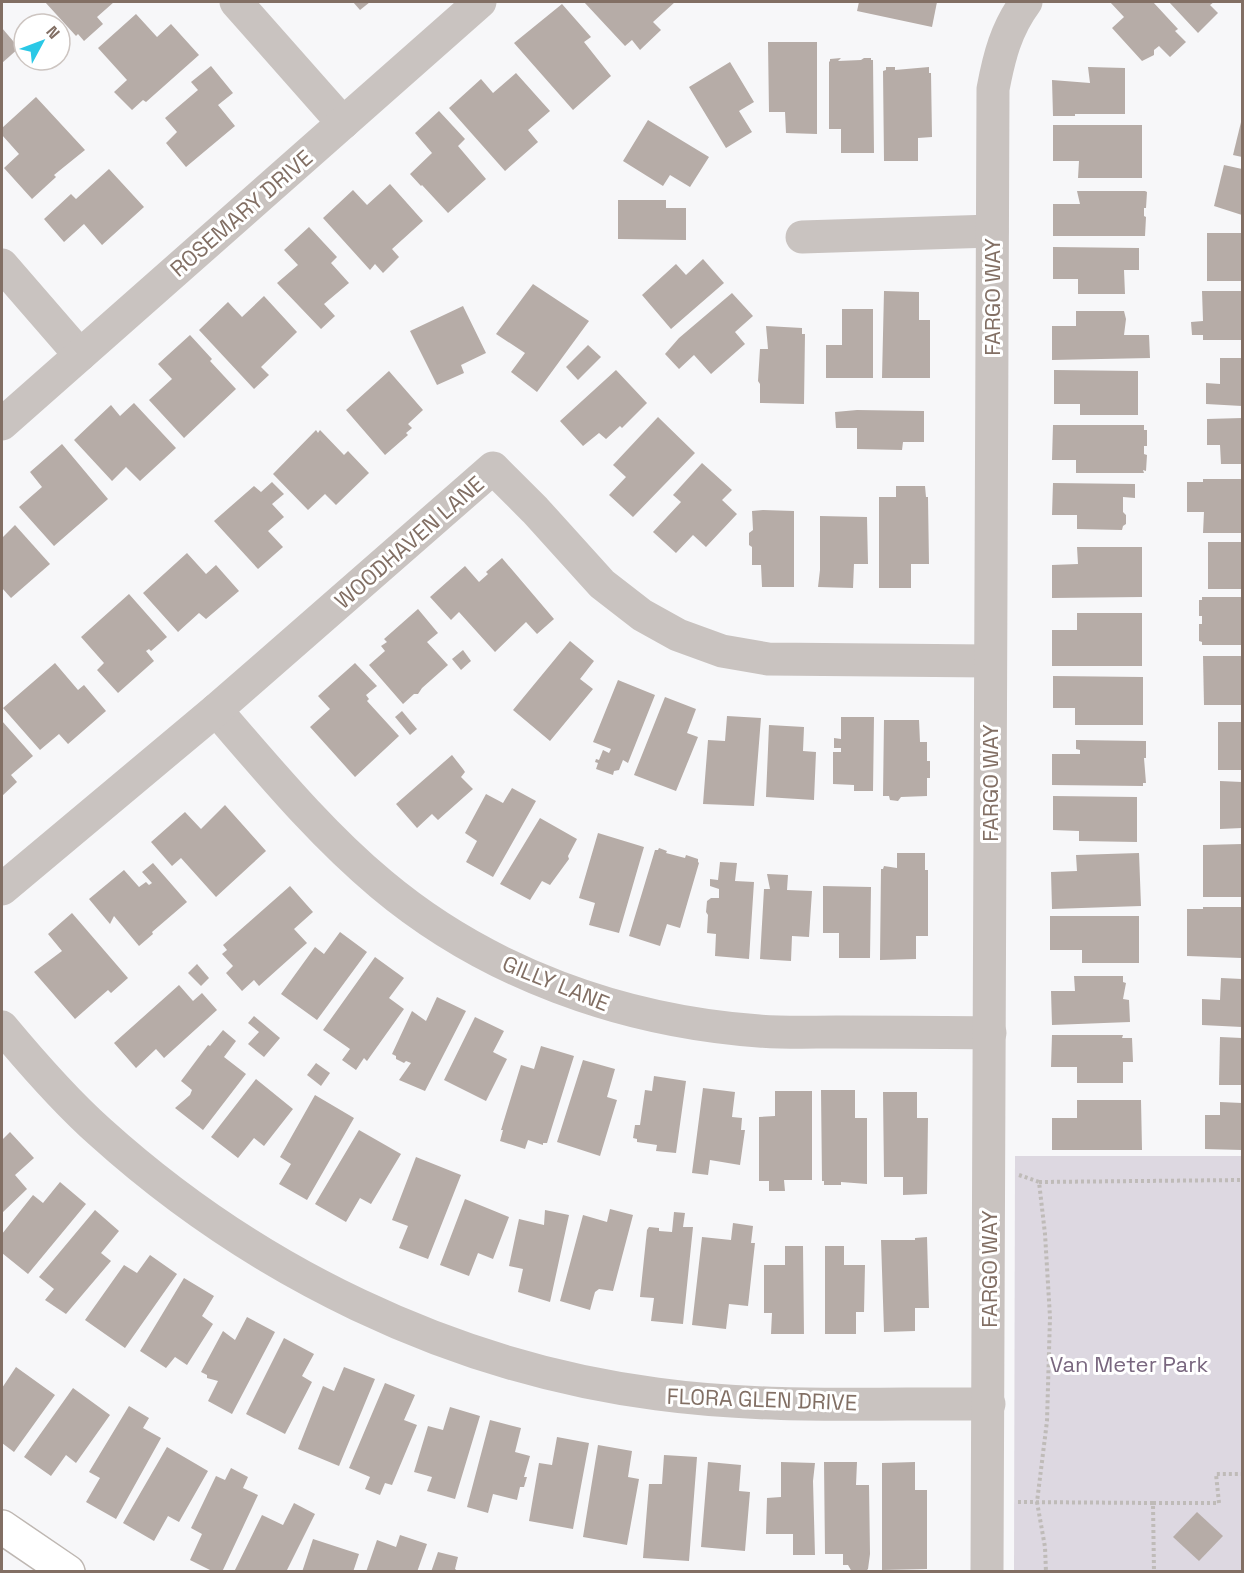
<svg xmlns="http://www.w3.org/2000/svg" width="1244" height="1573" font-family="'Space Grotesk',sans-serif">
  <style>
    .green { fill: #ddd8e1 }
    .building { fill: #b6aca7 }
    .lines { fill: none; stroke-linecap: round; stroke-linejoin: round }
    .secondary-casing { stroke: #beb7b2; stroke-width: 36 }
    .path { stroke: #bfbbb8; stroke-width: 4; stroke-dasharray: 3 3; stroke-linecap: butt }
    .street { stroke: #c9c3c0; stroke-width: 33 }
    .secondary { stroke: #fff; stroke-width: 33 }
    .labels { text-anchor: middle; stroke-width: 6; stroke-linejoin: round; paint-order: stroke }
    .street-label { font-size: 22px; fill: #826f64; stroke: #fff }
    .park-label { font-size: 22px; fill: #79677f; stroke: #fff }
  </style>
  <rect width="100%" height="100%" fill="#f7f7f9"/>
  <path class="green" d="M1015 1156H1242V1571L1014 1572Z"/>
  <g class="building">
    <path d="M45 2H114L97 17 103 24 84 41 78 34 76 36Z"/>
    <path d="M353 2H370L360 10Z"/>
    <path d="M584 2H675L653 22 661 30 640 50 632 40 625 46Z"/>
    <path d="M859 2H937L932 27 857 11Z"/>
    <path d="M1110 2H1153L1178 29 1175 31 1186 42 1170 57 1159 46 1154 50V55L1142 61 1112 28 1124 17Z"/>
    <path d="M1169 2H1214L1210 5 1218 13 1198 33Z"/>
    <path d="M562 4 591 37 584 42 611 76 573 110 514 43Z"/>
    <path d="M136 14 157 37 171 24 199 55 146 102 143 100 132 110 114 92 127 80 98 48Z"/>
    <path d="M2 28 19 48 2 63Z"/>
    <path d="M768 42H817V134L786 133 785 112H769Z"/>
    <path d="M841 58 838 61 861 60 864 58H871V60H873L874 153H841V129H829V62L830 61V59Z"/>
    <path d="M730 62 754 102 739 111 752 132 726 148 689 87Z"/>
    <path d="M211 66 233 93 218 105 235 126 186 167 166 143 177 132 165 118 198 90 191 82Z"/>
    <path d="M886 67H895V70L929 67V73H931L932 137 918 138V161H884L883 71 886 70Z"/>
    <path d="M1088 67 1125 68V114H1075V116H1053L1052 80 1090 83Z"/>
    <path d="M516 73 550 111 528 130 538 142 505 171 449 108 481 79 493 93Z"/>
    <path d="M36 97 85 150 54 175 56 177 32 199 4 168 19 154 2 135V128Z"/>
    <path d="M439 111 465 139 458 146 486 179 448 213 422 185 421 186 410 174 432 153 415 133Z"/>
    <path d="M1242 118V157L1233 155Z"/>
    <path d="M648 120 709 157 690 187 670 175 663 186 623 161Z"/>
    <path d="M1053 125H1142V178H1078L1079 161H1053Z"/>
    <path d="M1224 165 1242 169V215L1214 206Z"/>
    <path d="M109 169 144 207 102 245 84 224 64 242 44 219 71 194 76 199Z"/>
    <path d="M390 184 423 221 392 249 399 257 383 273 375 264 370 270 323 218 353 190 367 205Z"/>
    <path d="M1077 191H1145L1147 192 1146 208H1144V216L1146 217 1145 236H1053V204H1080Z"/>
    <path d="M618 200H666V208H686V240L618 239Z"/>
    <path d="M309 227 337 257 331 263 349 283 324 304 335 316 321 329 277 283 298 265 284 250Z"/>
    <rect x="1207" y="233" width="35" height="48"/>
    <path d="M1053 247 1139 248V270H1124L1125 294H1078V279H1053Z"/>
    <path d="M703 259 724 283 671 329 642 295 676 264 686 275Z"/>
    <path d="M533 284 589 321 537 392 511 372 525 353 496 334Z"/>
    <path d="M884 291 919 292V320H930V378H882Z"/>
    <path d="M1202 291H1242V340H1203V335H1192L1191 322 1203 321Z"/>
    <path d="M732 293 753 316 735 332 745 344 711 374 694 355 679 369 665 354 679 338Z"/>
    <path d="M264 296 297 332 261 367 269 375 254 389 199 330 228 302 242 317Z"/>
    <path d="M463 306 486 353 461 365 464 373 437 385 410 331Z"/>
    <path d="M842 309H873V378H826V345H842Z"/>
    <path d="M1076 311H1124L1126 319 1124 335H1149L1150 358 1052 360V326H1076Z"/>
    <path d="M766 326 802 328V334H805L804 404 760 403V384L758 381 760 349H768Z"/>
    <path d="M190 335 212 359 210 361 236 389 184 438 149 400 172 379 158 364Z"/>
    <path d="M588 345 601 357 578 380 566 367Z"/>
    <path d="M1220 358H1242V406L1206 404V383L1220 384Z"/>
    <path d="M616 370 647 403 622 428 620 426 606 439 599 433 583 446 560 421Z"/>
    <path d="M1054 370 1138 371V415H1080V404H1054Z"/>
    <path d="M389 371 423 410 408 424 412 428 406 433 408 435 385 455 346 410Z"/>
    <path d="M134 403 176 448 140 481 126 467 112 481 74 440 111 405 120 416Z"/>
    <path d="M857 410 924 411V442H903L902 450 857 449V428H836L835 412Z"/>
    <path d="M658 417 695 453 633 517 609 495 626 477 613 465Z"/>
    <path d="M1242 418V464H1221L1220 445H1207V419Z"/>
    <path d="M1053 425H1144V430H1147V446H1144V454L1147 455 1146 471 1143 470 1144 473H1076V460H1052Z"/>
    <path d="M316 430 318 433 320 430 344 455 348 451 369 473 336 505 325 494 308 510 273 474Z"/>
    <path d="M62 444 108 499 54 546 19 507 42 487 30 472Z"/>
    <path d="M702 463 732 490 722 500 737 514 706 547 693 535 676 553 653 532 681 502 673 495Z"/>
    <path d="M1203 479H1242V533H1203L1204 512H1187V482H1203Z"/>
    <path d="M272 482 284 494 272 504 284 517 268 531 283 547 258 569 214 521 254 486 261 492Z"/>
    <path d="M1053 483 1135 484V498L1123 497V512L1126 515V524L1123 526 1122 530 1077 529V515H1052Z"/>
    <path d="M896 486H925L926 497H928L929 564H911V588H879V497H896Z"/>
    <path d="M763 510 794 511V587H762L761 565H752V547L749 545V533L753 530 752 511Z"/>
    <path d="M820 516 867 517 868 564H854L853 588 818 587 820 570Z"/>
    <path d="M15 525 50 564 11 598 2 588V538Z"/>
    <rect x="1208" y="542" width="34" height="47"/>
    <path d="M1077 547H1142V597L1052 598V565L1078 564Z"/>
    <path d="M187 553 206 574 216 565 239 591 206 619 199 613 178 632 143 593Z"/>
    <path d="M502 558 554 619 537 634 526 622 495 652 459 612 451 620 430 597 465 566 479 582 488 574 486 572Z"/>
    <path d="M129 594 167 637 151 651 149 649 146 651 154 661 118 693 97 670 104 663 81 637Z"/>
    <path d="M1202 597H1242V645H1202V642L1199 641V624H1202V616H1199V600H1202Z"/>
    <path d="M418 609 438 633 427 642 448 665 422 688 418 694H414L403 704 369 665 385 651 381 646 387 642 384 639Z"/>
    <path d="M1077 613H1142V666H1052V630H1077Z"/>
    <path d="M570 641 594 661 580 679 593 689 550 741 513 710Z"/>
    <path d="M463 650 471 661 461 670 452 659Z"/>
    <path d="M1203 656H1242V705H1204Z"/>
    <path d="M55 663 78 690 84 685 106 711 68 744 59 734 40 750 3 708Z"/>
    <path d="M355 663 377 686 366 695 369 699 367 701 399 736 355 777 310 727 330 709 318 696Z"/>
    <path d="M1053 676 1143 677V725H1075V708H1053Z"/>
    <path d="M618 680 655 695 628 763 623 760 619 770 614 771 613 775 596 769 598 763 595 762 596 759 599 760 603 750 609 753 611 749 593 742Z"/>
    <path d="M665 697 696 709 687 733 698 737 676 791 634 775Z"/>
    <path d="M402 711 417 729 410 735 395 717Z"/>
    <path d="M727 716 761 718 754 806 703 804 708 740 725 741Z"/>
    <path d="M841 717H874L873 791H854V785L833 784V752H841V748H834V738L841 739Z"/>
    <path d="M884 720H919L920 742H927V761H930V778H927V796L901 797 898 801 890 800 889 796H883Z"/>
    <path d="M2 721 33 756 11 775 17 782 2 796Z"/>
    <rect x="1218" y="722" width="24" height="48"/>
    <path d="M769 725 804 727 803 751 816 752 814 800 766 797Z"/>
    <path d="M1076 740 1146 741V758H1144L1146 783H1143V786L1052 785V754H1080V750L1076 749Z"/>
    <path d="M452 755 463 769 465 772 461 777 473 789 438 820 432 814 417 828 396 804Z"/>
    <path d="M1220 781 1242 782V828L1220 829Z"/>
    <path d="M512 788 536 801 493 877 466 862 477 841 465 833 486 794 503 803Z"/>
    <path d="M1053 796 1137 797V842L1079 841V831L1053 830Z"/>
    <path d="M225 805 266 851 216 897 181 858 172 866 151 842 185 812 201 829Z"/>
    <path d="M540 818 577 839 568 856 569 859 550 885 542 881 530 900 500 884Z"/>
    <path d="M598 833 644 847 619 933 589 925 595 903 579 898Z"/>
    <path d="M1242 844V897H1203V845Z"/>
    <path d="M659 848 667 851 666 853 685 858 686 855 698 859V862L699 863 680 928 667 924 660 946 629 936 655 850H658Z"/>
    <path d="M897 853H925V870H928V936H916V959L880 960 881 869H883L884 866 897 868Z"/>
    <path d="M1139 853 1141 906 1052 909 1051 872 1077 871 1076 855Z"/>
    <path d="M720 862 737 863 735 881 754 882 749 959 715 956 716 934 707 933 708 915 706 912 707 901 711 898H719V889L710 886V879L718 880Z"/>
    <path d="M153 863 187 902 152 932 153 934 139 946 114 916 110 924 89 899 124 870 139 887 146 882 149 885 152 883 142 872Z"/>
    <path d="M767 874 788 875 787 890 812 891 809 937 792 936 791 961 760 959 764 889H770Z"/>
    <path d="M290 886 313 912 294 929 307 943 259 986 254 980 242 991 226 973 233 966 222 954 227 950 223 945Z"/>
    <path d="M823 886 871 887 870 958H839V933H823Z"/>
    <path d="M1203 907H1242V958L1187 956V909H1203Z"/>
    <path d="M72 913 128 978 111 993 108 990 75 1019 34 972 62 951 48 934Z"/>
    <path d="M1050 916H1139V963H1082V950H1050Z"/>
    <path d="M340 932 367 952 317 1020 281 994 315 947 324 954Z"/>
    <path d="M375 957 404 978 389 998 404 1009 367 1061 364 1058 356 1070 342 1060 350 1049 323 1030Z"/>
    <path d="M197 964 209 978 201 986 188 973Z"/>
    <path d="M1074 976H1123V982L1126 983 1123 999 1129 1000 1130 1022 1052 1025 1051 991H1075Z"/>
    <path d="M1221 978 1242 979V1027L1202 1025V999L1220 1000Z"/>
    <path d="M179 985 193 1001 202 993 217 1010 164 1058 156 1049 136 1068 114 1043Z"/>
    <path d="M437 997 466 1011 425 1091 399 1080 411 1063 406 1061 404 1063 396 1059V1056L392 1054 412 1011 426 1021Z"/>
    <path d="M254 1016 280 1038 264 1057 248 1044 259 1032 248 1023Z"/>
    <path d="M475 1017 504 1031 493 1052 507 1059 486 1101 444 1080Z"/>
    <path d="M223 1030 236 1041 224 1057 246 1074 203 1130 175 1108 190 1095 192 1090 181 1081 208 1045 210 1046Z"/>
    <path d="M1052 1035H1123L1122 1038H1132L1133 1062H1123V1083H1077V1067H1051Z"/>
    <path d="M1220 1037 1242 1038V1085H1219Z"/>
    <path d="M541 1046 574 1056 547 1143H543V1145L528 1140 525 1149 500 1141 503 1130H501L521 1065 534 1069Z"/>
    <path d="M583 1060 615 1069 607 1097 617 1100 600 1156 557 1142Z"/>
    <path d="M316 1063 330 1073 321 1086 307 1075Z"/>
    <path d="M654 1076 686 1081 676 1153 656 1151 657 1145 637 1142V1139L633 1138 635 1125H640L645 1090 652 1091Z"/>
    <path d="M256 1079 293 1109 264 1146 254 1138 238 1158 211 1137Z"/>
    <path d="M703 1088 735 1092 732 1117 742 1118 741 1130H745L740 1165 710 1160 708 1175 692 1173Z"/>
    <path d="M821 1090H855V1118H867V1184L841 1182V1185H824V1181H822Z"/>
    <path d="M775 1091H812V1180H784L785 1191H769V1181H759V1117L775 1116Z"/>
    <path d="M883 1092H917V1118H928L927 1194 903 1195V1177H884Z"/>
    <path d="M315 1095 354 1118 307 1200 279 1184 291 1164 280 1157Z"/>
    <path d="M1077 1100H1141L1142 1150H1052V1118H1077Z"/>
    <path d="M1220 1102 1242 1103V1150L1205 1149V1115H1220Z"/>
    <path d="M359 1130 401 1154 371 1204 360 1198 346 1222 315 1204Z"/>
    <path d="M10 1132 34 1158 15 1175 27 1189 2 1213V1140Z"/>
    <path d="M416 1157 461 1175 428 1259 399 1248 408 1226 392 1220Z"/>
    <path d="M60 1182 86 1204 28 1274 2 1253V1234L33 1195 43 1203Z"/>
    <path d="M465 1199 509 1217 493 1259 478 1253 469 1276 440 1265Z"/>
    <path d="M610 1209 633 1215 613 1291 599 1289 595 1292 590 1310 560 1301 583 1215 607 1222Z"/>
    <path d="M95 1210 119 1231 101 1253 111 1261 66 1314 45 1300 54 1289 39 1277Z"/>
    <path d="M545 1210 569 1215 550 1302 518 1292 523 1269 509 1266 519 1219 544 1225Z"/>
    <path d="M674 1212 685 1213 683 1227H693L683 1324 651 1321 654 1298 640 1297 647 1230 649 1227 659 1228V1231L672 1232Z"/>
    <path d="M733 1223 753 1226 751 1243H755L748 1306 729 1304 726 1329 692 1325 702 1237 731 1240Z"/>
    <path d="M927 1237 929 1308H915V1331L884 1332 881 1240H915V1238Z"/>
    <path d="M785 1246H803L804 1334H771L772 1313H764V1265H785Z"/>
    <path d="M825 1246H844V1265H865L864 1312H856V1334H825Z"/>
    <path d="M150 1255 177 1274 125 1348 85 1320 124 1265 137 1273Z"/>
    <path d="M184 1278 214 1296 202 1316 213 1324 187 1365 175 1357 166 1368 140 1351Z"/>
    <path d="M247 1317 275 1332 232 1414 208 1401 218 1381 207 1378V1375L201 1372 223 1331 235 1340Z"/>
    <path d="M284 1338 314 1354 302 1376 312 1382 285 1434 246 1414Z"/>
    <path d="M16 1367 55 1395 14 1452 2 1443 3 1414 2 1388Z"/>
    <path d="M344 1367 375 1379 339 1466 298 1449 323 1386 334 1391Z"/>
    <path d="M385 1383 415 1395 404 1420 417 1425 392 1485 385 1483 380 1495 365 1489 370 1477 349 1468Z"/>
    <path d="M73 1388 110 1415 76 1463 66 1455 51 1476 24 1457Z"/>
    <path d="M129 1406 149 1418 143 1428 161 1438 116 1519 86 1502 100 1478 89 1472Z"/>
    <path d="M450 1407 480 1416 455 1499 427 1491 432 1477 414 1472 428 1426 443 1430Z"/>
    <path d="M490 1420 521 1428 515 1452 530 1456 524 1477H527L524 1487H520L517 1500 493 1494 488 1513 467 1507Z"/>
    <path d="M557 1437 589 1443 573 1529 529 1521 539 1463 552 1465Z"/>
    <path d="M598 1445 632 1451 628 1477 639 1479 627 1545 583 1537Z"/>
    <path d="M167 1447 208 1471 179 1522 168 1516 154 1541 123 1523Z"/>
    <path d="M664 1455 697 1457 689 1561 643 1558 649 1484H662Z"/>
    <path d="M708 1462 741 1465 739 1491 750 1492 745 1551 701 1547Z"/>
    <path d="M781 1462 815 1463 813 1481 815 1555H793V1534H766L767 1498 781 1497Z"/>
    <path d="M824 1462H857L856 1485H869L870 1554 868 1569 865 1572H852L848 1565H843V1554H825Z"/>
    <path d="M915 1462V1490H927V1569L882 1570V1463Z"/>
    <path d="M231 1468 248 1477 243 1488 258 1495 222 1572H214L190 1560 202 1534 191 1528 216 1476 225 1480Z"/>
    <path d="M294 1503 315 1514 286 1572H234L262 1515 283 1525Z"/>
    <path d="M1197 1512 1223 1536 1199 1561 1173 1537Z"/>
    <path d="M400 1535 427 1544 417 1572H366L377 1540 396 1547Z"/>
    <path d="M313 1539 359 1554 353 1572H302Z"/>
    <path d="M438 1552 458 1557 455 1569 459 1572H431Z"/>
  </g>
  <g class="lines">
    <g class="secondary-casing">
      <path id="secondary" d="M2 1527 68 1572"/>
    </g>
    <g class="path">
      <path d="M1019 1175 1039 1182 1045 1234 1050 1317 1047 1421 1037 1502 1045 1547 1046 1572"/>
      <path d="M1039 1182 1242 1180"/>
      <path d="M1018 1502 1153 1503 1154 1572"/>
      <path d="M1153 1503H1219L1216 1474H1242"/>
    </g>
    <g class="street">
      <path d="M236 2 343 123"/>
      <path d="M802 237 992 231"/>
      <path d="M2 265 80 355"/>
      <path d="M2 424 480 2"/>
      <path d="M216 710C269 771 320 833 381 884 487 973 622 1021 759 1031 784 1033 810 1032 836 1032 887 1032 939 1032 990 1033"/>
      <path d="M2 889 216 710 493 468 535 510 602 584 642 615 678 635 722 651 768 659 990 661"/>
      <path d="M2 1027C32 1063 64 1100 100 1132 254 1271 450 1367 657 1394 767 1409 879 1403 989 1404"/>
      <path d="M987 1572 993 89C999 57 1006 29 1026 2"/>
    </g>
    <use href="#secondary" class="secondary"/>
  </g>
  <g class="labels">
    <g class="street-label">
      <text transform="translate(241 213) rotate(-41)" y="8">ROSEMARY DRIVE</text>
      <text transform="translate(992 297) rotate(-90)" y="8">FARGO WAY</text>
      <text transform="translate(409 542) rotate(-41)" y="8">WOODHAVEN LANE</text>
      <text transform="translate(990 783) rotate(-90)" y="8">FARGO WAY</text>
      <text transform="translate(556 983) rotate(22)" y="8">GILLY LANE</text>
      <text transform="translate(989 1269) rotate(-90)" y="8">FARGO WAY</text>
      <text transform="translate(762 1399) rotate(2)" y="8">FLORA GLEN DRIVE</text>
    </g>
    <g class="park-label">
      <text x="1129" y="1372">Van Meter Park</text>
    </g>
  </g>
  <rect width="1244" height="1573" fill="none" stroke="#826f64" stroke-width="6"/>
  <g transform="translate(42 42) rotate(49)"><circle r="28" fill="#ffffff" stroke="#cdc5c1" stroke-width="1.5"/>
  <path d="M0-4.5L10 22L0 15L-10 22Z" fill="#2ac8e6"/>
  <text y="-9" font-size="16" font-weight="bold" text-anchor="middle" fill="#826f64">N</text>
  </g>
</svg>
